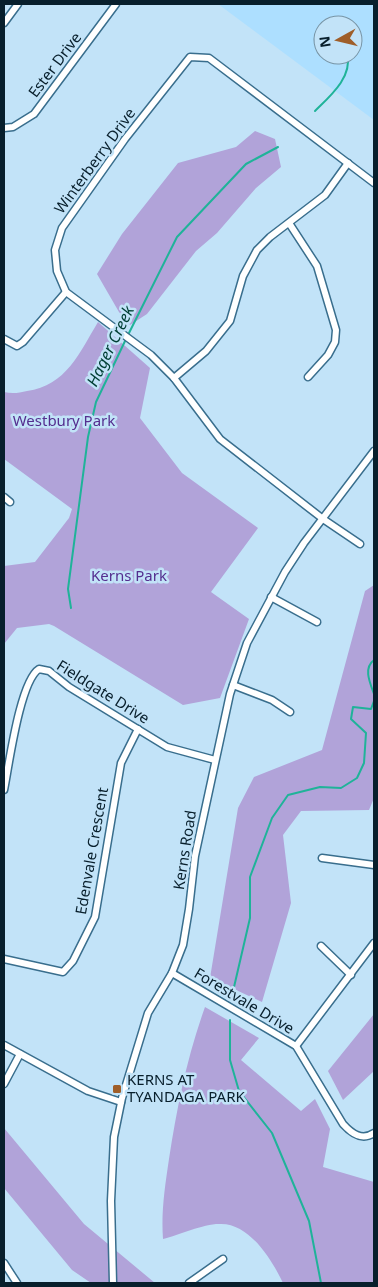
<svg xmlns="http://www.w3.org/2000/svg" width="378" height="1287" font-family="'Noto Sans',sans-serif">
  <style>
    .built { fill: #addfff; fill-rule: evenodd }
    .green { fill: #b1a3d9 }
    .lines { fill: none; stroke-linecap: round; stroke-linejoin: round }
    .stream { stroke: #1fb399; stroke-width: 2 }
    .minor-casing { stroke: #396e8d; stroke-width: 9 }
    .minor { stroke: #fff; stroke-width: 6 }
    .poi-dot { fill: #9f5e29; stroke: #c2e3f8; stroke-width: 2 }
    .labels { text-anchor: middle; stroke-width: 5; stroke-linejoin: round; paint-order: stroke }
    .street-label { font-size: 15px; fill: #081f2c; stroke: #c2e3f8 }
    .park-label { font-size: 15px; fill: #542e8f; stroke: #c2e3f8 }
    .poi-label { font-size: 15px; fill: #081f2c; stroke: #c2e3f8; text-anchor: start }
    .water-label { font-size: 16px; font-style: italic; fill: #003f34; stroke: #c2e3f8 }
  </style>
  <rect width="100%" height="100%" fill="#c2e3f8"/>
  <path class="built" d="M218 4H374V120ZM323 25H353V55H323Z"/>
  <g class="green">
    <path d="M255 131 275 139 281 167 256 188 217 233 196 251 147 314 130 325 119 312 97 274 122 234 178 163 236 147Z"/>
    <path d="M98 322 150 368 140 418 182 473 258 528 211 592 249 619 220 698 183 705 54 626 49 624 17 628 4 644V566L35 562 69 518 72 509 4 459V392C12 394 19 393 27 391 66 386 80 352 98 322Z"/>
    <path d="M374 585V798L369 810 301 811 283 835 291 903 262 1002 210 978 238 808 254 777 322 750 365 591Z"/>
    <path d="M205 1007 259 1038 241 1060 301 1111 315 1099 330 1129 323 1167 374 1182V1283H283C272 1260 249 1222 219 1224 203 1224 179 1235 163 1239 161 1212 165 1186 169 1159 177 1107 187 1057 205 1007Z"/>
    <path d="M374 1014V1071L343 1100 328 1071Z"/>
    <path d="M4 1128 84 1224 155 1283H91L72 1270 4 1188Z"/>
  </g>
  <g class="lines">
    <g class="stream">
      <path d="M315 111C329 97 353 77 347 55"/>
      <path d="M128 335 177 237 246 164 278 147"/>
      <path d="M71 608 68 589 88 437 96 402 126 339"/>
      <path d="M374 660C363 668 370 683 374 694"/>
      <path d="M231 1000 250 918V877L272 818 288 795 320 787 341 788 357 778 364 763 366 733 351 719 353 707 371 709 374 701"/>
      <path d="M230 1020V1060L239 1091 272 1133 309 1221 321 1283"/>
    </g>
    <g class="minor-casing">
      <g id="minor">
        <path d="M4 23 18 4"/>
        <path d="M4 128 13 127 34 114 116 4"/>
        <path d="M289 223 317 266 336 330 335 342 328 355 308 377"/>
        <path d="M4 339 17 346 23 342 66 292"/>
        <path d="M174 378 206 351 230 321 243 276 257 250 270 237 325 195 348 163"/>
        <path d="M4 497 10 502"/>
        <path d="M360 544 323 519 220 439 174 378 151 355 66 292 57 271 55 250 62 228 125 139 190 57 209 58 374 183"/>
        <path d="M271 597 317 622"/>
        <path d="M233 685 272 700 290 712"/>
        <path d="M4 790C9 765 20 681 39 669L49 671 69 687 167 747 215 760"/>
        <path d="M322 858 374 865"/>
        <path d="M321 946 351 975"/>
        <path d="M4 959 63 972 73 961 95 917 121 763 138 729"/>
        <path d="M172 973 296 1046 343 1124C352 1134 362 1141 374 1133"/>
        <path d="M4 1045 88 1091 121 1102"/>
        <path d="M296 1046 374 943"/>
        <path d="M4 1084 20 1054"/>
        <path d="M4 1263 17 1283"/>
        <path d="M113 1283 111 1201 114 1137 122 1098 148 1013 172 973 183 945 189 909 195 856 230 694 247 643 285 572 304 543 374 451"/>
        <path d="M189 1283 223 1259"/>
      </g>
    </g>
    <use href="#minor" class="minor"/>
  </g>
  <rect class="poi-dot" x="112" y="1084" width="10" height="10" rx="2.5"/>
  <g class="labels">
    <g class="street-label">
      <text transform="translate(55 65) rotate(-53)" y="5">Ester Drive</text>
      <text transform="translate(95 161) rotate(-54)" y="5">Winterberry Drive</text>
      <text transform="translate(103 692) rotate(32)" y="5">Fieldgate Drive</text>
      <text transform="translate(185 850) rotate(-81)" y="5">Kerns Road</text>
      <text transform="translate(92 851) rotate(-80)" y="5">Edenvale Crescent</text>
      <text transform="translate(244 1001) rotate(31)" y="5">Forestvale Drive</text>
    </g>
    <g class="park-label">
      <text x="64" y="426">Westbury Park</text>
      <text x="129" y="581">Kerns Park</text>
    </g>
    <g class="poi-label">
      <text x="127" y="1085">KERNS AT<tspan x="127" dy="17">TYANDAGA PARK</tspan></text>
    </g>
    <g class="water-label">
      <text transform="translate(110 346) rotate(-64)" y="6">Hager Creek</text>
    </g>
  </g>
  <rect width="378" height="1287" fill="none" stroke="#081f2c" stroke-width="10"/>
  <g transform="translate(338 40) rotate(262)"><circle r="24" fill="#c2e3f8" stroke="#7895a6"/>
  <path d="M0-4L9 19L0 12L-9 19Z" fill="#9f5e29"/>
  <text y="-8" font-size="14" font-weight="bold" text-anchor="middle" fill="#081f2c">N</text>
  </g>
</svg>
